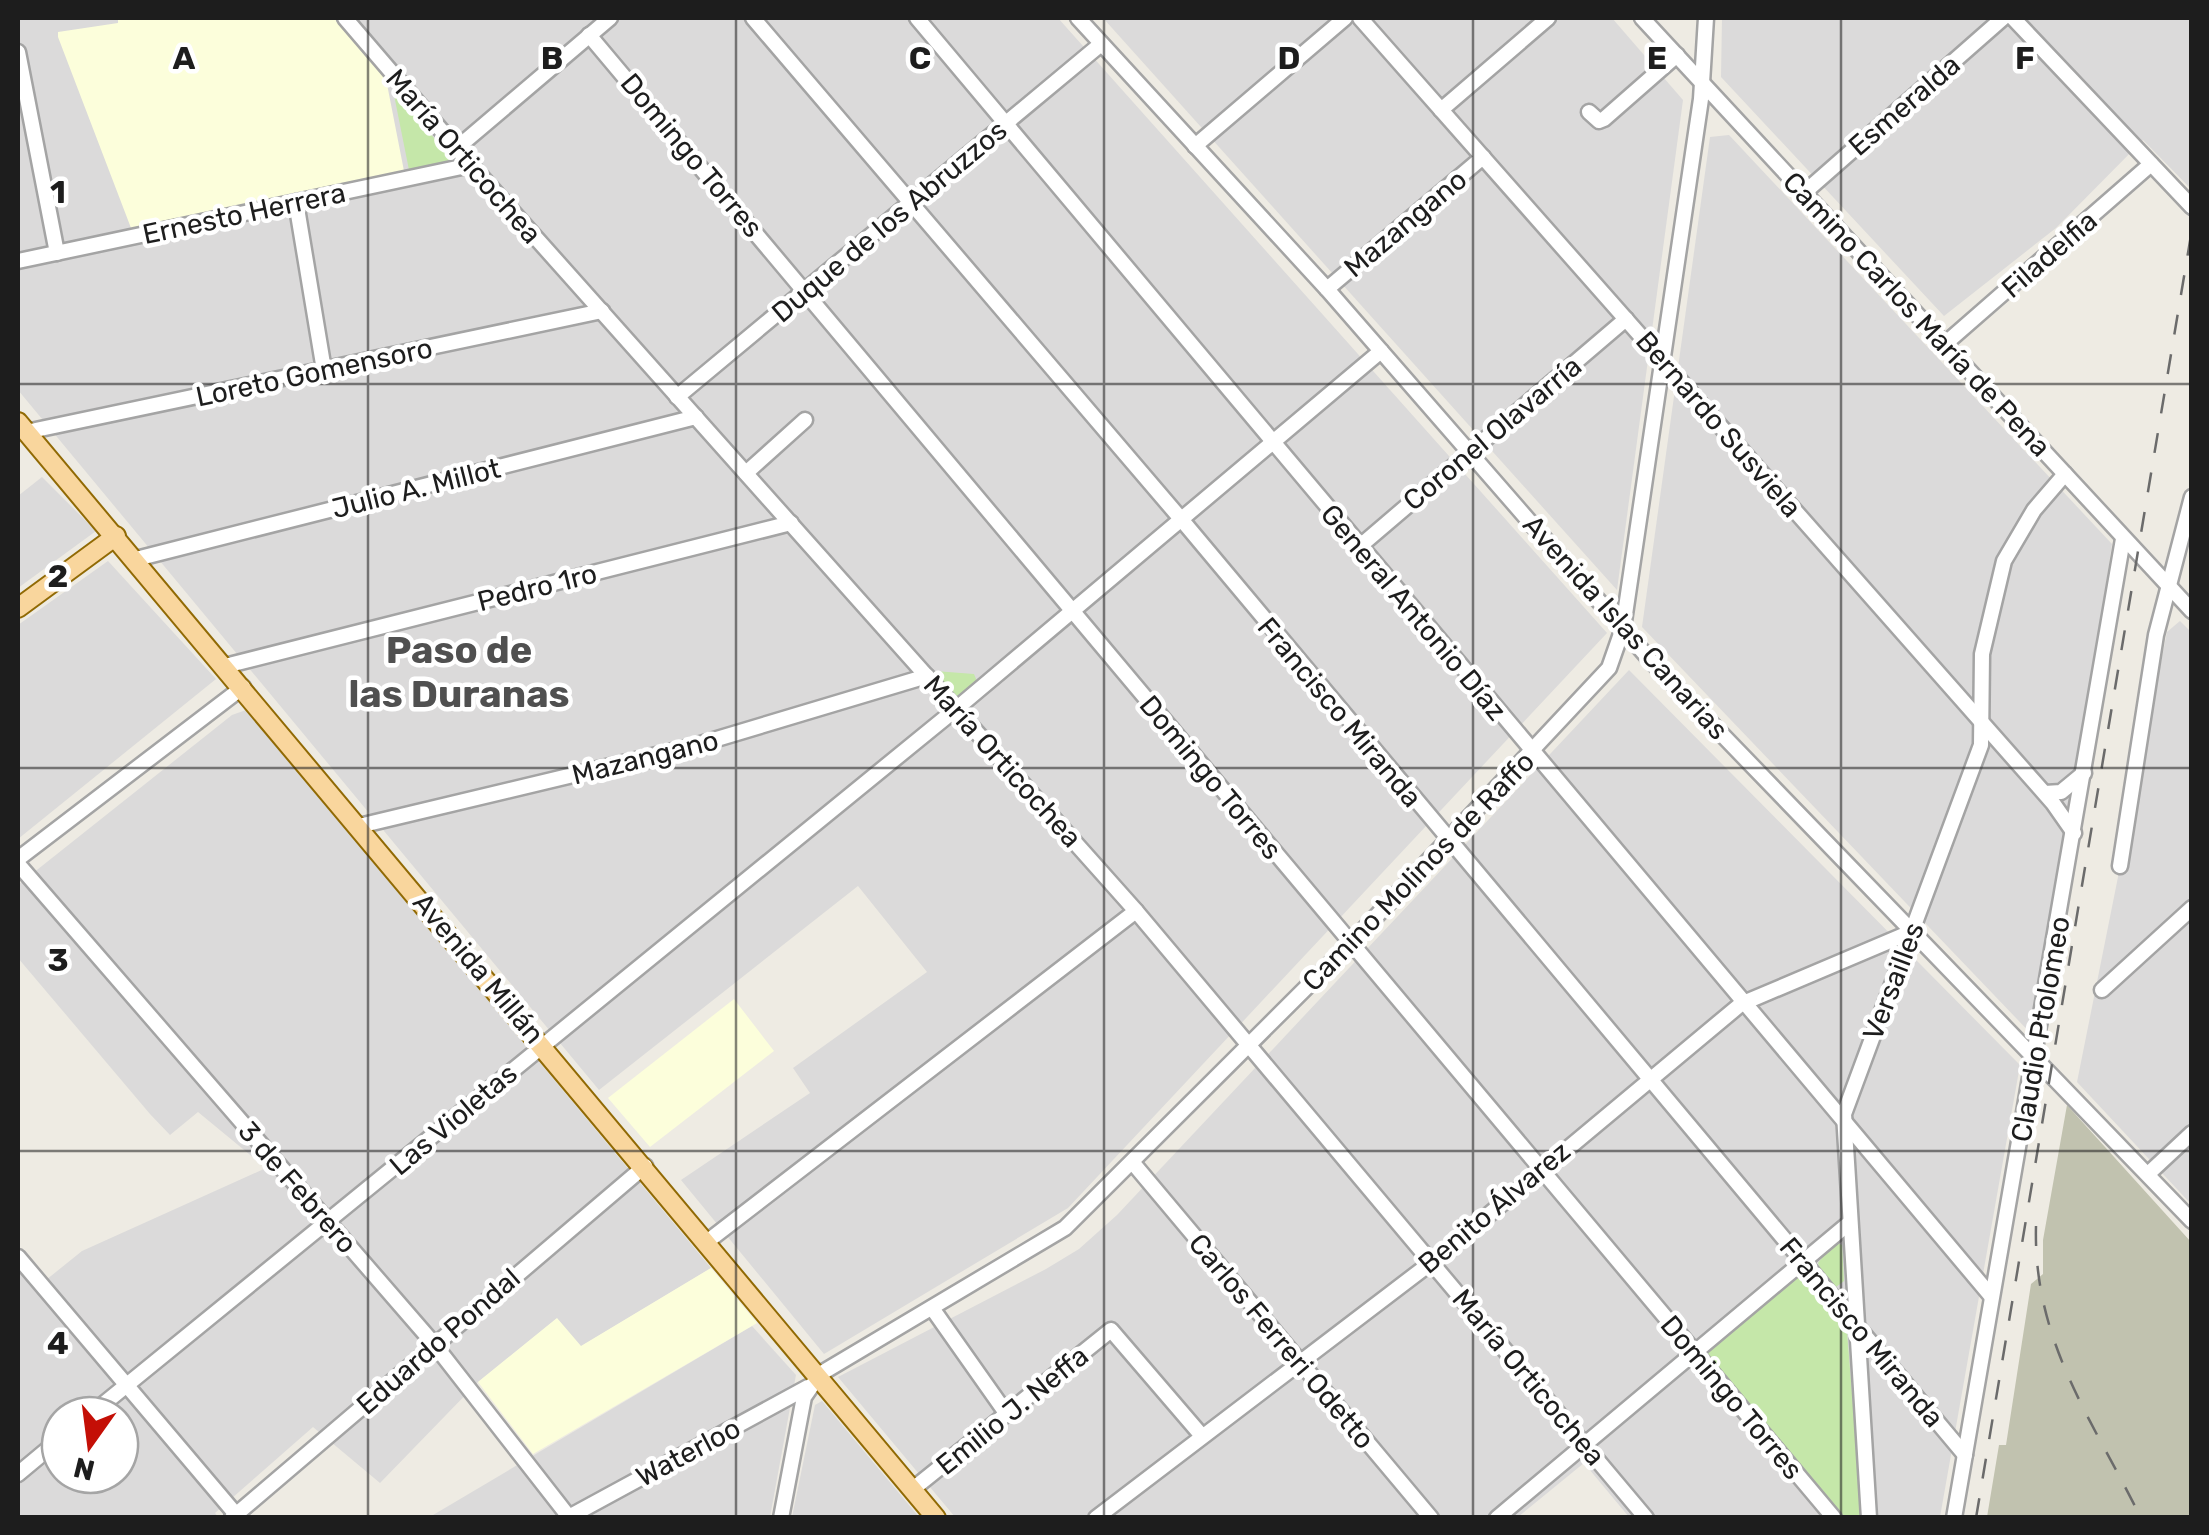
<svg xmlns="http://www.w3.org/2000/svg" width="2209" height="1535" font-family="Rubik,sans-serif">
  <style>
    .residential { fill: #dbdada; fill-rule: evenodd }
    .education { fill: #fcfedb }
    .construction { fill: #c1c2af }
    .grass { fill: #c5e7a9 }
    .lines { fill: none; stroke-linecap: round; stroke-linejoin: round }
    .minor-casing { stroke: #a4a4a4; stroke-width: 19 }
    .major-casing { stroke: #916a04; stroke-width: 22 }
    .minor { stroke: #fff; stroke-width: 14 }
    .major { stroke: #f9d69d; stroke-width: 18 }
    .rail { stroke: #6b6b6b; stroke-width: 2.5; stroke-dasharray: 20 20; stroke-linecap: butt }
    .grid { fill: none; stroke: #1d1d1d; stroke-width: 2.5; stroke-opacity: 0.55 }
    .labels { text-anchor: middle; stroke-width: 9; stroke-linejoin: round; paint-order: stroke }
    .street-label { font-size: 28px; fill: #1d1d1d; stroke: #fff }
    .district-label { font-size: 38px; font-weight: bold; fill: #505050; stroke: #fff }
    .grid-label { font-size: 32px; text-anchor: middle; font-weight: bold; fill: #1d1d1d; stroke: #fff; stroke-width: 9; stroke-linejoin: round; paint-order: stroke }
  </style>
  <rect width="100%" height="100%" fill="#eeebe3"/>
  <g class="residential">
    <path d="M18 18H1058L1607 633 1068 1208 824 1354 681 1180 810 1093 793 1068 927 972 858 886 599 1090 18 390Z"/>
    <path d="M1103 18H1612L1683 100 1617 590Z"/>
    <path d="M1722 18H2191V189L2143 140 2056 228 1944 316 1721 77Z"/>
    <path d="M1729 135 2112 544 2038 1041 1642 627 1710 137Z"/>
    <path d="M42 477 96 531 18 588V496Z"/>
    <path d="M108 561 216 679 18 839V625Z"/>
    <path d="M2180 621 2192 633 2191 1204 2077 1082 2167 632Z"/>
    <path d="M1629 670 2020 1065 1940 1517H1629L1584 1463 1518 1517H955L838 1377 1046 1269 1079 1249 1117 1215Z"/>
    <path d="M246 710 711 1268 580 1347 556 1319 478 1382 380 1483 313 1427 215 1513 218 1517 18 1518V1259L41 1284 82 1251 266 1168 198 1112 170 1135 150 1114 18 958V885L232 715ZM60 1415H120V1475H60Z"/>
    <path d="M752 1326 796 1375 770 1517 428 1518Z"/>
    <path d="M822 1401 919 1517H792L815 1405Z"/>
  </g>
  <g class="education">
    <path d="M118 18H334L386 79 404 171 131 228 58 37V32L118 23Z"/>
    <path d="M734 999 774 1051 650 1147 608 1098Z"/>
    <path d="M711 1268 757 1323 533 1454 478 1382 557 1318 581 1346Z"/>
  </g>
  <path class="construction" d="M2067 1105 2191 1242V1517H1987L1999 1445H2006L2031 1284 2043 1274V1240Z"/>
  <g class="grass">
    <path d="M393 90 452 159 449 162 409 170Z"/>
    <path d="M935 671 974 674 978 684 957 699 930 672Z"/>
    <path d="M1834 1242 1842 1245 1844 1281 1836 1287 1821 1273 1818 1263Z"/>
    <path d="M1800 1276C1820 1281 1841 1312 1847 1332L1862 1517H1839L1707 1356 1708 1349 1791 1278Z"/>
  </g>
  <g class="lines">
    <g class="minor-casing">
      <g id="minor">
        <path d="M345 18 471 165 1136 911 1646 1518"/>
        <path d="M753 18 1181 519 1965 1455"/>
        <path d="M917 18 1991 1296"/>
        <path d="M1078 18 1327 289 1651 661 2192 1221"/>
        <path d="M1360 18 2053 803 2074 833"/>
        <path d="M1642 18 2192 611"/>
        <path d="M2013 18 2192 207"/>
        <path d="M589 35 1834 1518"/>
        <path d="M18 52 57 253"/>
        <path d="M1441 110 1548 18"/>
        <path d="M1589 112 1599 121 1604 119 1677 55"/>
        <path d="M1195 146 1345 18"/>
        <path d="M457 148 610 18"/>
        <path d="M1805 192 2003 18"/>
        <path d="M296 202 324 370"/>
        <path d="M18 261 471 165"/>
        <path d="M1327 289 1483 157"/>
        <path d="M1946 343 2151 164"/>
        <path d="M677 397 1101 44"/>
        <path d="M26 432 602 311"/>
        <path d="M746 473 805 420"/>
        <path d="M1359 547 1626 319"/>
        <path d="M136 559 696 417"/>
        <path d="M225 666 791 523"/>
        <path d="M2045 793 2061 792 2084 773"/>
        <path d="M359 826 690 747 927 676"/>
        <path d="M18 859 243 687"/>
        <path d="M18 864 434 1344 569 1517"/>
        <path d="M2120 866 2156 635 2192 497"/>
        <path d="M2102 990 2192 908"/>
        <path d="M1133 1163 1431 1518"/>
        <path d="M2148 1174 2192 1133"/>
        <path d="M708 1241 1136 911"/>
        <path d="M18 1257 239 1518"/>
        <path d="M932 1308 1006 1413"/>
        <path d="M90 1415 956 709 1381 351"/>
        <path d="M18 1474 60 1439"/>
        <path d="M913 1489 1111 1330 1202 1436"/>
        <path d="M232 1518 645 1166"/>
        <path d="M567 1518 808 1387"/>
        <path d="M781 1518 804 1397 820 1374 1065 1228 1354 940 1609 668 1623 628 1701 99 1706 18"/>
        <path d="M1096 1518 1432 1262 1741 1004 1911 932"/>
        <path d="M1497 1518 1848 1224"/>
        <path d="M1869 1518 1844 1114 1981 745 1982 654 2004 561 2034 510 2065 474"/>
        <path d="M1954 1518 2123 539"/>
      </g>
    </g>
    <g class="major-casing">
      <g id="major">
        <path d="M18 422 936 1518"/>
        <path d="M18 608 116 536"/>
      </g>
    </g>
    <use href="#minor" class="minor"/>
    <use href="#major" class="major"/>
    <g class="rail">
      <path d="M2036 1226C2033 1341 2092 1419 2141 1518"/>
      <path d="M1976 1518 2192 229"/>
    </g>
  </g>
  <path class="grid" d="M368 18V1518M736 18V1518M1104 18V1518M1473 18V1518M1841 18V1518M18 384H2192M18 768H2192M18 1151H2192"/>
  <g class="labels">
    <g class="street-label">
      <text transform="translate(1904 105) rotate(-41)" y="10">Esmeralda</text>
      <text transform="translate(692 155) rotate(50)" y="10">Domingo Torres</text>
      <text transform="translate(464 156) rotate(49)" y="10">María Orticochea</text>
      <text transform="translate(244 213) rotate(-12)" y="10">Ernesto Herrera</text>
      <text transform="translate(889 221) rotate(-40)" y="10">Duque de los Abruzzos</text>
      <text transform="translate(1405 223) rotate(-40)" y="10">Mazangano</text>
      <text transform="translate(2049 254) rotate(-41)" y="10">Filadelfia</text>
      <text transform="translate(1917 314) rotate(47)" y="10">Camino Carlos María de Pena</text>
      <text transform="translate(314 372) rotate(-12)" y="10">Loreto Gomensoro</text>
      <text transform="translate(1719 424) rotate(49)" y="10">Bernardo Susviela</text>
      <text transform="translate(1492 433) rotate(-40)" y="10">Coronel Olavarría</text>
      <text transform="translate(416 488) rotate(-14)" y="10">Julio A. Millot</text>
      <text transform="translate(537 587) rotate(-14)" y="10">Pedro 1ro</text>
      <text transform="translate(1414 612) rotate(50)" y="10">General Antonio Díaz</text>
      <text transform="translate(1626 627) rotate(48)" y="10">Avenida Islas Canarias</text>
      <text transform="translate(1340 712) rotate(50)" y="10">Francisco Miranda</text>
      <text transform="translate(645 757) rotate(-14)" y="10">Mazangano</text>
      <text transform="translate(1003 761) rotate(48)" y="10">María Orticochea</text>
      <text transform="translate(1211 777) rotate(50)" y="10">Domingo Torres</text>
      <text transform="translate(1418 871) rotate(-46)" y="10">Camino Molinos de Raffo</text>
      <text transform="translate(479 968) rotate(50)" y="10">Avenida Millán</text>
      <text transform="translate(1893 981) rotate(-69)" y="10">Versailles</text>
      <text transform="translate(2040 1029) rotate(-80)" y="10">Claudio Ptolomeo</text>
      <text transform="translate(453 1119) rotate(-40)" y="10">Las Violetas</text>
      <text transform="translate(298 1187) rotate(49)" y="10">3 de Febrero</text>
      <text transform="translate(1494 1207) rotate(-40)" y="10">Benito Álvarez</text>
      <text transform="translate(1862 1332) rotate(50)" y="10">Francisco Miranda</text>
      <text transform="translate(438 1341) rotate(-41)" y="10">Eduardo Pondal</text>
      <text transform="translate(1282 1341) rotate(50)" y="10">Carlos Ferreri Odetto</text>
      <text transform="translate(1529 1377) rotate(50)" y="10">María Orticochea</text>
      <text transform="translate(1732 1397) rotate(50)" y="10">Domingo Torres</text>
      <text transform="translate(1012 1410) rotate(-39)" y="10">Emilio J. Neffa</text>
      <text transform="translate(688 1452) rotate(-28)" y="10">Waterloo</text>
    </g>
    <g class="district-label">
      <text x="459" y="663">Paso de<tspan x="459" dy="44">las Duranas</tspan></text>
    </g>
  </g>
  <g class="grid-label">
    <text x="184" y="69">A</text>
    <text x="552" y="69">B</text>
    <text x="920" y="69">C</text>
    <text x="1289" y="69">D</text>
    <text x="1657" y="69">E</text>
    <text x="2025" y="69">F</text>
    <text x="58" y="203">1</text>
    <text x="58" y="587">2</text>
    <text x="58" y="971">3</text>
    <text x="58" y="1354">4</text>
  </g>
  <rect width="2209" height="1535" fill="none" stroke="#1d1d1d" stroke-width="40"/>
  <g transform="translate(90 1445) rotate(194)"><circle r="48" fill="#ffffff" stroke="#a5a5a5" stroke-width="2.5"/>
  <path d="M0-8L18 38L0 25L-18 38Z" fill="#c40f06"/>
  <text y="-15" font-size="28" font-weight="bold" text-anchor="middle" fill="#1d1d1d">N</text>
  </g>
</svg>
